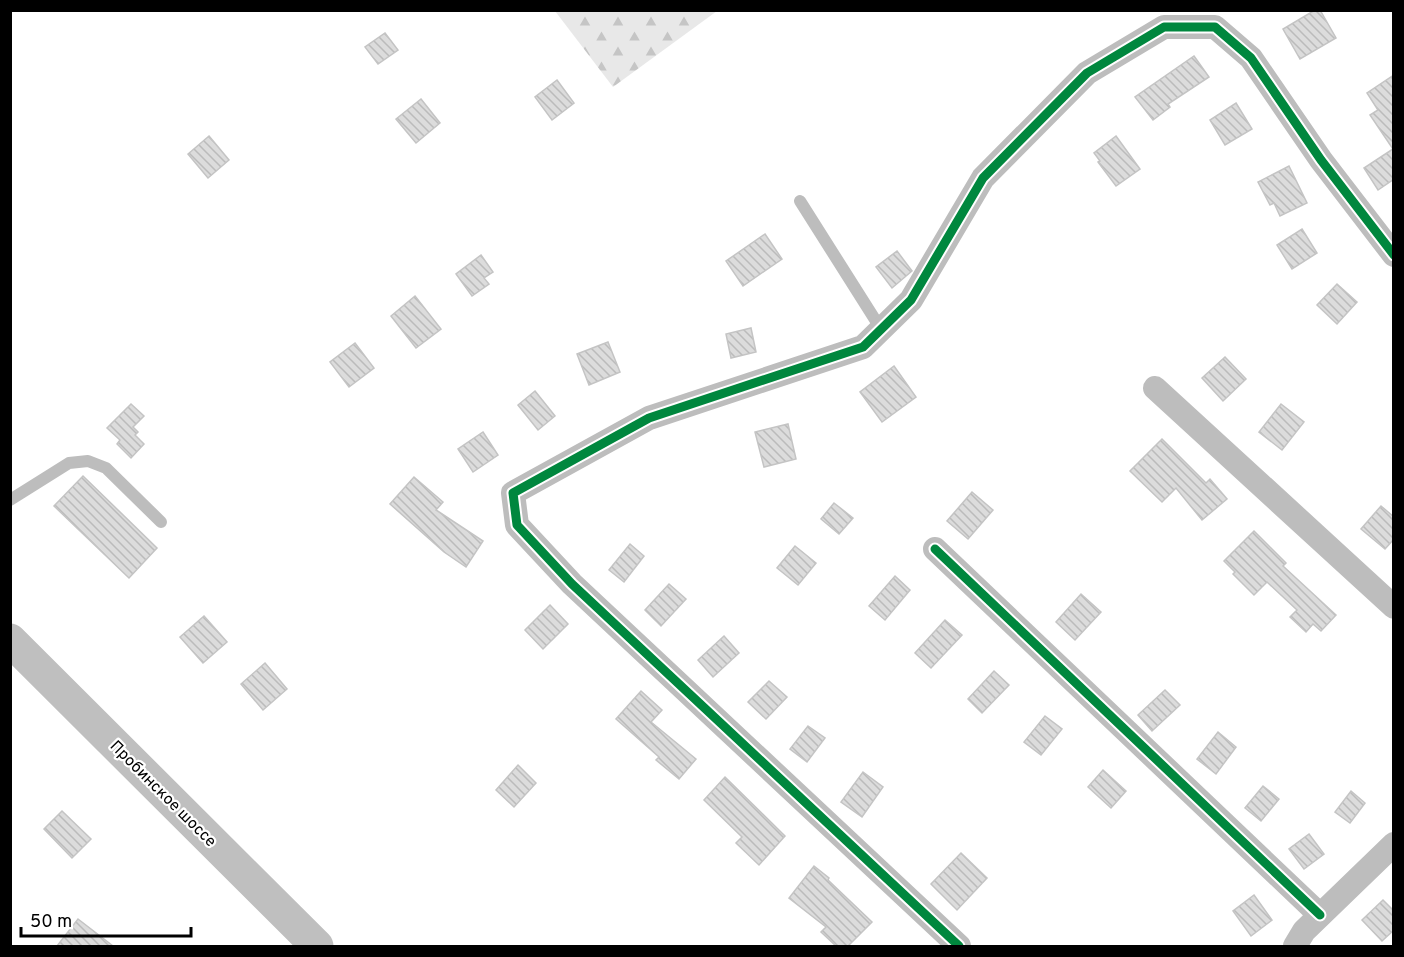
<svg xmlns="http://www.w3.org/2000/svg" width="1404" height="957" font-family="Overpass,sans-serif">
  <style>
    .forest { fill: url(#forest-firs) }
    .building { fill: url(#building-back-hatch); stroke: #c4c4c4; stroke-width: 1.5 }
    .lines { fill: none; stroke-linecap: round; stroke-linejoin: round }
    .lane { stroke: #bdbdbd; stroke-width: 12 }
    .street { stroke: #bdbdbd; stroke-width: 24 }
    .secondary { stroke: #bfbfbf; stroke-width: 33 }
    .cycleway-casing { stroke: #fff; stroke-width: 13 }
    .cycleway { stroke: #00873e; stroke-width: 9 }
    .labels { text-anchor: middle; stroke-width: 4.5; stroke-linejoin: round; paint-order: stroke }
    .street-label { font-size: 16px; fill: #000; stroke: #fff }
  </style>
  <defs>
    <pattern id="forest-firs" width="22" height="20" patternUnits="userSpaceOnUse" patternTransform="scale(1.5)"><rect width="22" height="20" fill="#e8e8e8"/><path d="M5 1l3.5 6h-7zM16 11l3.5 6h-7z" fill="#c5c5c5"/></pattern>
    <pattern id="building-back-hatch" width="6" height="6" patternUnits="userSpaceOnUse" patternTransform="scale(1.5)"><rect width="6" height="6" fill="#dcdcdc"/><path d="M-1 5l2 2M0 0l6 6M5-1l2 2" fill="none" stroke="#bbb"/></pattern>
  </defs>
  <rect width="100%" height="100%" fill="#fff"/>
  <path class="forest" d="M555 11H717L613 87Z"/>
  <g class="building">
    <path d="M1315 10H1320L1336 38 1300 59 1283 29Z"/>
    <path d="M385 33 398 50 378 64 365 47Z"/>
    <path d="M1194 56 1209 77 1168 104 1170 107 1153 120 1135 97Z"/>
    <path d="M1394 75V179L1378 190 1364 168 1393 149 1370 115 1378 110 1367 93Z"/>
    <path d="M557 80 574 103 552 120 535 97Z"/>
    <path d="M421 99 440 123 416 143 396 119Z"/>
    <path d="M1236 103 1252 129 1225 145 1210 120Z"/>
    <path d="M209 136 229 160 208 178 188 154Z"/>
    <path d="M1116 136 1140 169 1116 186 1098 162 1100 161 1094 153Z"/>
    <path d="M1289 166 1307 203 1280 216 1274 203 1270 205 1258 182Z"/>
    <path d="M1302 229 1317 253 1292 269 1277 245Z"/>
    <path d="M765 234 782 259 743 286 726 261Z"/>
    <path d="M897 251 912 271 892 288 876 267Z"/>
    <path d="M481 255 493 272 484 278 489 284 472 296 456 274Z"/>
    <path d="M1337 284 1357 302 1337 324 1317 305Z"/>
    <path d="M415 296 441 329 416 348 391 316Z"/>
    <path d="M751 328 756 352 731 358 726 334Z"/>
    <path d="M608 342 620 372 589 385 577 354Z"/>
    <path d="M355 343 374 368 349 387 330 362Z"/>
    <path d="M1225 357 1246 379 1223 401 1202 378Z"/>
    <path d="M894 366 916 397 882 422 860 392Z"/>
    <path d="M535 391 555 416 538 430 518 405Z"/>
    <path d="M131 404 144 416 133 427 138 432 135 435 144 444 131 458 117 444 120 440 107 428Z"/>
    <path d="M1281 404 1304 422 1282 450 1259 432Z"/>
    <path d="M788 424 796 459 764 467 755 432Z"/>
    <path d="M483 432 498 455 473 472 458 449Z"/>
    <path d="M1162 439 1206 483 1210 479 1227 499 1202 520 1176 488 1162 502 1130 471Z"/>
    <path d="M83 476 157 548 129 578 54 506Z"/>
    <path d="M414 477 443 502 436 510 483 541 466 567 444 552 390 504Z"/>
    <path d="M972 492 993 510 968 539 947 521Z"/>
    <path d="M834 503 853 518 839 534 821 519Z"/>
    <path d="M1381 506 1394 517V539L1385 549 1361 529Z"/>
    <path d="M1254 531 1286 563 1283 566 1336 615 1321 631 1313 624 1306 632 1290 617 1297 610 1267 582 1254 595 1233 574 1235 572 1224 561Z"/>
    <path d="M630 544 644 556 624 582 609 570Z"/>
    <path d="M795 546 816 563 798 585 777 568Z"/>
    <path d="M895 576 910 590 885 620 869 606Z"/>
    <path d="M669 584 686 599 661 626 645 610Z"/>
    <path d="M1081 594 1101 612 1075 640 1056 622Z"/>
    <path d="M550 605 568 624 543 649 525 630Z"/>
    <path d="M204 616 227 642 203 663 180 637Z"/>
    <path d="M945 620 962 635 931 668 915 653Z"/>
    <path d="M724 636 739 653 713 677 698 660Z"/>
    <path d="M265 663 287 689 263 710 241 684Z"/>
    <path d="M994 671 1009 685 982 713 968 699Z"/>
    <path d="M769 681 787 697 766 719 748 702Z"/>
    <path d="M1165 690 1180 705 1152 731 1138 715Z"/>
    <path d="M641 691 662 710 651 722 696 759 679 779 656 760 659 757 616 719Z"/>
    <path d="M1045 716 1062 729 1041 755 1024 742Z"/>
    <path d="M808 726 825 738 807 762 790 749Z"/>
    <path d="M1218 732 1236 747 1216 774 1197 759Z"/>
    <path d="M518 765 536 783 514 807 496 790Z"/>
    <path d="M1103 770 1126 791 1111 808 1088 787Z"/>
    <path d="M863 772 883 787 862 817 841 802Z"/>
    <path d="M725 777 785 836 759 865 736 843 742 837 704 800Z"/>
    <path d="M1263 786 1279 799 1261 821 1245 808Z"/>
    <path d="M1351 791 1365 803 1350 823 1335 812Z"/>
    <path d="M62 811 91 839 72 858 44 829Z"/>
    <path d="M1309 834 1324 854 1304 869 1289 849Z"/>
    <path d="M961 853 987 878 957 910 931 884Z"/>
    <path d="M814 866 829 878 828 880 872 922 848 946H836L821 932 826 927 789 898Z"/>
    <path d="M1254 895 1272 920 1251 936 1233 911Z"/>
    <path d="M1383 900 1394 911V930L1382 941 1362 920Z"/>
    <path d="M78 919 113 946H57Z"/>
  </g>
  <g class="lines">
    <g class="lane">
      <path d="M800 201 881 329"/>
      <path d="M10 500 69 463 88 461 106 468 161 522"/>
    </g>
    <g class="street">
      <path d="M1155 388 1394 607"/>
      <path d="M935 549 1320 915"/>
      <path d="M959 946 572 584 517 525 513 493 649 418 863 347 911 300 983 178 1087 73 1164 27H1215L1251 58 1321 160 1394 255"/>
      <path d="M1295 946 1304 931 1394 844"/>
    </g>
    <path class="secondary" d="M10 640 317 946"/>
    <g class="cycleway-casing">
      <g id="cycleway">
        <path d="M935 549 1320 915"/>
        <path d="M959 946 572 584 517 525 513 493 649 418 863 347 911 300 983 178 1087 73 1164 27H1215L1251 58 1321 160 1394 255"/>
      </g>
    </g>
    <use href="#cycleway" class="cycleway"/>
  </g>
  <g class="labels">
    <g class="street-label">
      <text transform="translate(164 793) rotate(45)" y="6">Пробинское шоссе</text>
    </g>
  </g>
  <rect width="1404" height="957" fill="none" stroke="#000000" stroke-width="24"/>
  <path d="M21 927v9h170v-9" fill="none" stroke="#000000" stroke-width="3"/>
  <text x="30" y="927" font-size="18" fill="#000000" stroke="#ffffff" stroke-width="4.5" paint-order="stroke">50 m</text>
</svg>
